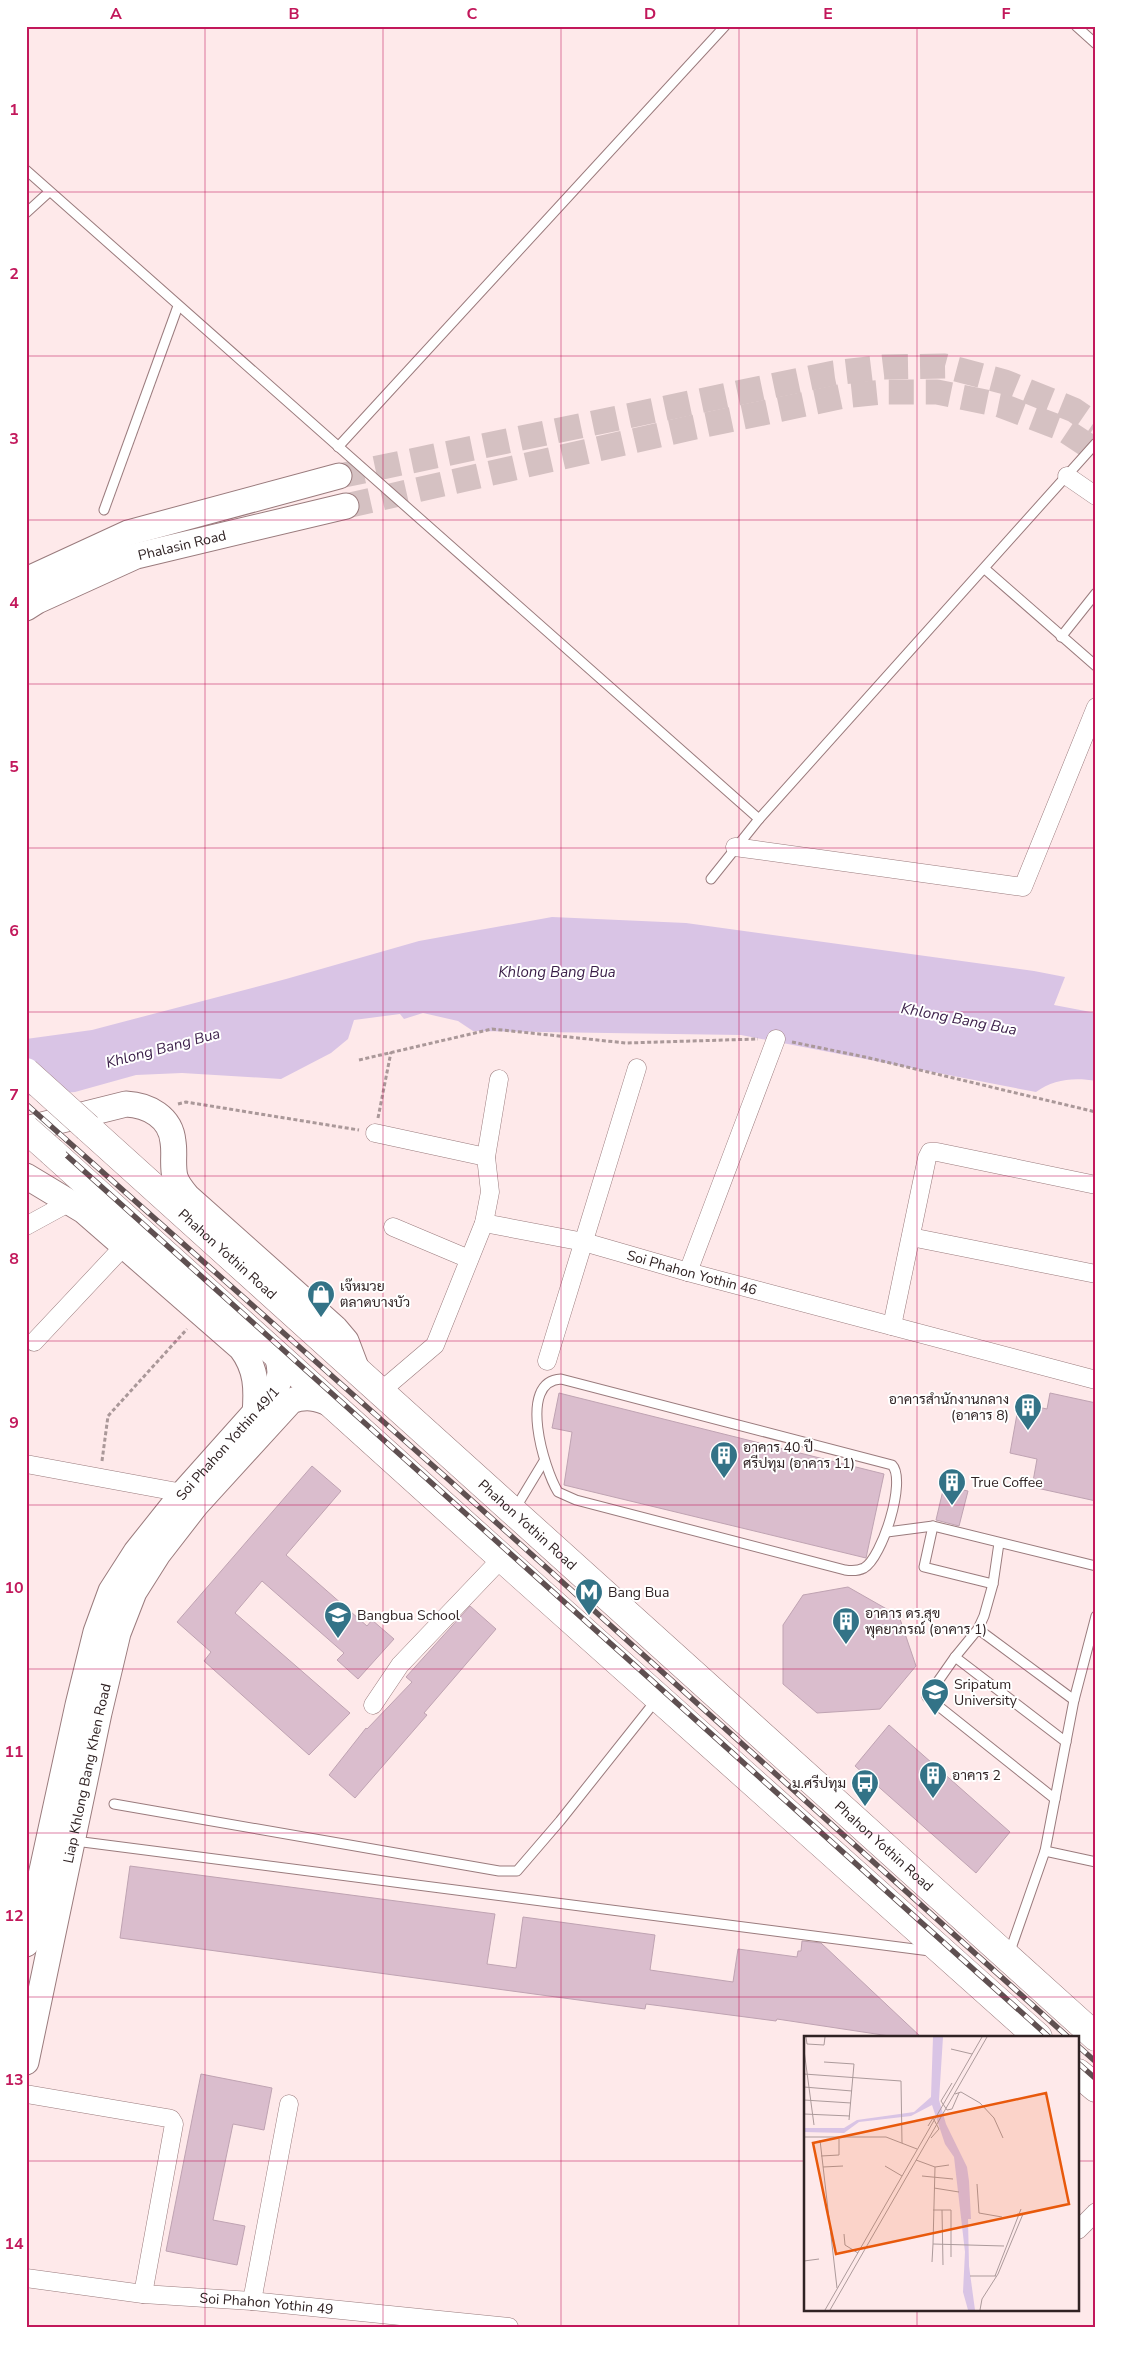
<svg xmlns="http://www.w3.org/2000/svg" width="1122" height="2353" font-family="'Nunito Sans',Sarabun,sans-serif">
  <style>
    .water { fill: #d9c4e5 }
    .building { fill: #dabdcd; stroke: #bfa3b2 }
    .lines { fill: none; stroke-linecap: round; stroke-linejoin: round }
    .secondary-tunnel { stroke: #d5c1c2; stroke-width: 25; stroke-dasharray: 25 12; stroke-linecap: butt }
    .lane-casing { stroke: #9a7b7d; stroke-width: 11 }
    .street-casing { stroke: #9a7b7d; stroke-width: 19 }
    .secondary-casing { stroke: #9a7b7d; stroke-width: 27 }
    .primary-casing { stroke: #9a7b7d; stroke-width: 29 }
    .path { stroke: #aa9899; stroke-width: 3; stroke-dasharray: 4 2.5; stroke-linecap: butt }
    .lane { stroke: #fff; stroke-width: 9 }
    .street { stroke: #fff; stroke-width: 18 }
    .secondary { stroke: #fff; stroke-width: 25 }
    .primary { stroke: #fff; stroke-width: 28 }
    .rail-casing { stroke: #5f5051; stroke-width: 5.5 }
    .rail { stroke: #fff; stroke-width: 4; stroke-dasharray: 11; stroke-linecap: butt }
    .primary-bridge-casing { stroke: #9a7b7d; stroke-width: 29; stroke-linecap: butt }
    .primary-bridge { stroke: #fff; stroke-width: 28 }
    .grid { fill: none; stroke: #c2185b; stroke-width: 1; stroke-opacity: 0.55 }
    .labels { text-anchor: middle; stroke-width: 4; stroke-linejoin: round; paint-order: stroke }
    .street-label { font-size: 14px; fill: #302324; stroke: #fff }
    .poi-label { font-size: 14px; fill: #302324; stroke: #fff; text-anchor: start }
    .water-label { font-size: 15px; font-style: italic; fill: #3a1e48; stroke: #fff }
    .inset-road { fill: none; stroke: #ac9a9b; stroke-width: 1 }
    .view { fill: #e8590c; fill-opacity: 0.15; stroke: #e8590c; stroke-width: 2.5 }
    .inset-edge { fill: none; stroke: #302324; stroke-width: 2.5 }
    .neatline { fill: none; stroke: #c2185b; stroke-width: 2 }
    .grid-label { font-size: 16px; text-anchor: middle; font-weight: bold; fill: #c2185b }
  </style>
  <rect width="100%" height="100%" fill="#fee9ea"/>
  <path class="water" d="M552 917 686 923 1034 971 1065 977 1054 1005 1096 1013V1081C1075 1077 1053 1079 1036 1092L741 1035 473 1031 458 1021 423 1013 404 1019 400 1014 354 1020 348 1039 331 1053 281 1079 182 1073 136 1075 75 1092 26 1096V1039L92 1030 286 979 419 941Z"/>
  <g class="building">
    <path d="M559 1393 884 1474 866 1558 564 1485 572 1432 552 1428Z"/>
    <path d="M1050 1393 1096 1403V1501L1032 1487 1037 1459 1010 1453 1019 1403 1047 1409Z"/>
    <path d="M312 1466 341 1491 286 1555 367 1626 372 1620 394 1639 358 1679 337 1660 344 1653 262 1581 235 1613 350 1713 309 1755 204 1661 211 1652 177 1622Z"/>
    <path d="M944 1486 968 1491 959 1526 936 1520Z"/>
    <path d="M848 1587 899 1616 916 1666 880 1709 817 1713 783 1684V1625L803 1595Z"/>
    <path d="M470 1606 496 1629 424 1713 427 1715 355 1798 329 1775 366 1728 367 1729 412 1682 406 1677Z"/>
    <path d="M889 1725 1010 1832 976 1873 855 1766Z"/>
    <path d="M130 1866 495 1914 487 1964 516 1968 523 1917 655 1935 650 1970 733 1982 738 1949 797 1957 798 1951H801L802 1941 821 1943 921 2037H896L777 2019 776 2021 646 2004 645 2009 120 1938Z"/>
    <path d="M201 2074 272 2088 264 2130 233 2124 213 2220 245 2226 237 2265 166 2251Z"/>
  </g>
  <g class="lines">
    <g class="secondary-tunnel">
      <path d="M339 476 834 373 884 367 945 366 1005 382 1074 410 1096 425"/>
      <path d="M346 506 686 429 844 396 883 392H937L1000 405 1063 429 1096 451"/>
    </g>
    <g class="lane-casing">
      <g id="lane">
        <path d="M1076 26 1096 44"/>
        <path d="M26 170 759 819"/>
        <path d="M26 213 49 192"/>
        <path d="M338 447 725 26"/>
        <path d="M104 510 178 306"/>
        <path d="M985 569 1096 666"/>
        <path d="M1061 637 1096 593"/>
        <path d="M711 879 759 819 1096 443"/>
        <path d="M561 1379 892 1465C907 1480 882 1558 864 1568 858 1571 851 1571 845 1570L576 1500 558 1492C544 1469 517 1381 561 1379Z"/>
        <path d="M515 1509 544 1461"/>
        <path d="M933 1526 924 1567 993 1584"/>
        <path d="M887 1532 933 1526 1096 1566"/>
        <path d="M999 1543 993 1584 984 1616 978 1629 955 1657 927 1697 1055 1799"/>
        <path d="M978 1629 1074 1700"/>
        <path d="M955 1657 1066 1742"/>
        <path d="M114 1804 499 1871H517L560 1821 657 1699"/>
        <path d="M75 1841 930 1951"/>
        <path d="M1045 1851 1096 1862"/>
        <path d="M1009 1954 1045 1851 1074 1700 1096 1616"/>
      </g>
    </g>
    <g class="street-casing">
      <g id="street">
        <path d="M1067 476 1096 496"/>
        <path d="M735 847 1023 887 1096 707"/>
        <path d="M375 1133 486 1157"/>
        <path id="s1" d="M484 1223 584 1242 688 1272 1096 1380"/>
        <path d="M26 1226 70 1202"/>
        <path d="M393 1227 469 1259"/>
        <path d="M911 1237 1096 1274"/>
        <path d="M688 1272 776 1039"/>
        <path d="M892 1326 927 1158 930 1152H937L1096 1185"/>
        <path d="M34 1342 124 1246"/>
        <path d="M547 1361 637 1068"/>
        <path d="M381 1391 435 1345 484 1223 490 1192 486 1157 499 1079"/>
        <path d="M26 1464 183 1493"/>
        <path d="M373 1705 400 1665 502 1558"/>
        <path d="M26 2094 167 2118 171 2119 174 2124 143 2294"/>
        <path d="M1078 2230 1096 2212"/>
        <path id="s2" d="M26 2278 143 2294 252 2301 509 2327"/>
        <path d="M252 2301 289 2104"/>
      </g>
    </g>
    <g class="secondary-casing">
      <g id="secondary">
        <path d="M26 580 128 533 339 476"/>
        <path id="s3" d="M26 608 37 601 136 556 346 506"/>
        <path d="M26 1129 126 1104C148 1105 171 1117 173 1142 175 1153 172 1165 175 1177 177 1184 182 1190 187 1196L335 1328 346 1341 357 1370"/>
        <path d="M26 1176 84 1211 241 1348C257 1369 257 1389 255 1414"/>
        <path id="s4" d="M26 1944 78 1705 96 1632 111 1591 136 1552 183 1493 276 1389C281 1377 281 1368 277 1356"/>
        <path id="s5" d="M26 2062 99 1713 118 1633 134 1592 158 1554 196 1505 291 1401C306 1395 317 1398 331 1404"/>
      </g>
    </g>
    <g class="primary-casing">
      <g id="primary">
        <path id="s6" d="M88 1128 1096 2037"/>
        <path d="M52 1152 502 1558 1038 2037"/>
        <path d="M1078 2073 1096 2088"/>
      </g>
    </g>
    <g class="path">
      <path d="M792 1042 865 1057 1096 1112"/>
      <path d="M359 1060 492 1029 626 1043 758 1039"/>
      <path d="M178 1104 186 1102 359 1130"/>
      <path d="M378 1118 391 1052"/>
      <path d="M102 1461 108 1416 187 1329"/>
    </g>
    <use href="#lane" class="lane"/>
    <use href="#street" class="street"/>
    <use href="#secondary" class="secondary"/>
    <use href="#primary" class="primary"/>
    <g class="rail-casing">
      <g id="rail">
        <path d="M26 1104 449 1480 1068 2037"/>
        <path d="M26 1119 1049 2037"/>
        <path d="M1078 2046 1096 2062"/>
        <path d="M1078 2063 1096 2079"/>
      </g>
    </g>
    <use href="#rail" class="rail"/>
    <g class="primary-bridge-casing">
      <g id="primary-bridge">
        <path d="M26 1072 88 1128"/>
        <path d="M26 1129 52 1152"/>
      </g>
    </g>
    <use href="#primary-bridge" class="primary-bridge"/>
  </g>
  <path class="grid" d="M205 26V2327M383 26V2327M561 26V2327M739 26V2327M917 26V2037M26 192H1096M26 356H1096M26 520H1096M26 684H1096M26 848H1096M26 1012H1096M26 1176H1096M26 1341H1096M26 1505H1096M26 1669H1096M26 1833H1096M26 1997H1096M26 2161H806M1078 2161H1096M917 2309V2327"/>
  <defs>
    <g id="shop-pin" transform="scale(1.4375)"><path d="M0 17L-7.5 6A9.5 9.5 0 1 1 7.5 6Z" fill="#337387" stroke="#fff"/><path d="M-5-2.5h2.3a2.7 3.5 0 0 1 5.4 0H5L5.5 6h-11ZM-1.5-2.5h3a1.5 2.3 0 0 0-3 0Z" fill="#fff"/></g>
    <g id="building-pin" transform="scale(1.4375)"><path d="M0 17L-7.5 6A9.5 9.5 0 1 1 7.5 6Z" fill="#337387" stroke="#fff"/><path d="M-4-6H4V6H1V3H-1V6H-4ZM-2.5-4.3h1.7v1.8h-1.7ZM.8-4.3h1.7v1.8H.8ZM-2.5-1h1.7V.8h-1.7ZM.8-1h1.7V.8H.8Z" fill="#fff"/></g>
    <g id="metro-pin" transform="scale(1.4375)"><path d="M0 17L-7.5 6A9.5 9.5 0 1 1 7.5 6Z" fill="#337387" stroke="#fff"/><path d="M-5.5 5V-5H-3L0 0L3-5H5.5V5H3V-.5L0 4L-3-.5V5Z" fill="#fff"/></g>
    <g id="school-pin" transform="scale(1.4375)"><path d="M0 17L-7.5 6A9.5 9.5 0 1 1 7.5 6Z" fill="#337387" stroke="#fff"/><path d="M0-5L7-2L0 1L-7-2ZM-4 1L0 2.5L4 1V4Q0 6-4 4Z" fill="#fff"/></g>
    <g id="university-pin" transform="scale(1.4375)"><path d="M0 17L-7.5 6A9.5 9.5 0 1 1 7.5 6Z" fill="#337387" stroke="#fff"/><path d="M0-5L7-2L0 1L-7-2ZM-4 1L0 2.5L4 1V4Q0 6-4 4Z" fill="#fff"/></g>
    <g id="bus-pin" transform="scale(1.4375)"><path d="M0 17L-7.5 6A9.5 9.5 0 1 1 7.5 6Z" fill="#337387" stroke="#fff"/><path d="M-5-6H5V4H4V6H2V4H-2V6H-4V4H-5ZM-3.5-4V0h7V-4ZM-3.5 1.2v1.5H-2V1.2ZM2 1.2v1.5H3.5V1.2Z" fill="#fff"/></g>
  </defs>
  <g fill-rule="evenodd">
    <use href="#shop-pin" x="321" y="1294"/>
    <use href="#building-pin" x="1028" y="1407"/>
    <use href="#building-pin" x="724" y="1455"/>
    <use href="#building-pin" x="952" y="1482"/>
    <use href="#metro-pin" x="589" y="1592"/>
    <use href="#school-pin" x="338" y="1615"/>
    <use href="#building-pin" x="846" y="1621"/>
    <use href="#university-pin" x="935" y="1692"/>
    <use href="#building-pin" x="933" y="1775"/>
    <use href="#bus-pin" x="865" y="1783"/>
  </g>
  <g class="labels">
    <g class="street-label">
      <text dy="5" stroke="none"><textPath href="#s3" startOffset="169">Phalasin Road</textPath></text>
      <text dy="5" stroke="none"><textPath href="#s6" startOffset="188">Phahon Yothin Road</textPath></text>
      <text dy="5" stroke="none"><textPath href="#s1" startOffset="214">Soi Phahon Yothin 46</textPath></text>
      <text dy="5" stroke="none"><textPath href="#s4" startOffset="552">Soi Phahon Yothin 49/1</textPath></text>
      <text dy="5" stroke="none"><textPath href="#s6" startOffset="592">Phahon Yothin Road</textPath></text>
      <text dy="5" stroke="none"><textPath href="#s5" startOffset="295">Liap Khlong Bang Khen Road</textPath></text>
      <text dy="5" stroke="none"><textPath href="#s6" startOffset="1072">Phahon Yothin Road</textPath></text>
      <text dy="5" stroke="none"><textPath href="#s2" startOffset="242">Soi Phahon Yothin 49</textPath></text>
    </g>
    <g class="poi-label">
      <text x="340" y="1291">เจ๊หมวย<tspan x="340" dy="16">ตลาดบางบัว</tspan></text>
      <text x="1009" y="1404" text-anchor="end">อาคารสำนักงานกลาง<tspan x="1009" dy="16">(อาคาร 8)</tspan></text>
      <text x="743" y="1452">อาคาร 40 ปี<tspan x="743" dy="16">ศรีปทุม (อาคาร 11)</tspan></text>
      <text x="971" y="1487">True Coffee</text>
      <text x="608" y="1597">Bang Bua</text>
      <text x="865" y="1618">อาคาร ดร.สุข<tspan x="865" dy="16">พุคยาภรณ์ (อาคาร 1)</tspan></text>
      <text x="357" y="1620">Bangbua School</text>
      <text x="954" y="1689">Sripatum<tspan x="954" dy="16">University</tspan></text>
      <text x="952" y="1780">อาคาร 2</text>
      <text x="846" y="1788" text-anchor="end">ม.ศรีปทุม</text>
    </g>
    <g class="water-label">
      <text x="557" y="977">Khlong Bang Bua</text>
      <text transform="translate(959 1019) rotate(11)" y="5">Khlong Bang Bua</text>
      <text transform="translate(163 1048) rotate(-15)" y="5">Khlong Bang Bua</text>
    </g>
  </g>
  <g transform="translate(804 2036)">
    <rect width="275" height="275" fill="#fee9ea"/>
    <path d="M129 1H139L135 64 142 88 163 131 165 145 167 183H164L165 230 171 274H164L159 256 161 216 150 121 141 108 128 69 107 80 55 86 40 97 0 96V92H40L53 84 110 76 127 61Z" fill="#d9c4e5"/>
    <path class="inset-road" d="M2 1 3 8 20 9 21 1M147 13 168 18M0 14 10 89M20 26 50 28 45 84M0 38 97 45 98 107M148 47 137 65 143 74 148 73 155 57M0 51 48 55M151 58 157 56 176 67 190 82 199 102M0 64 47 67M0 78 46 80M124 90 129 82 135 93 127 102M0 101H82L113 113M16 104 33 252M0 106V130M17 120 35 119V103M112 124 131 131 145 129M81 130 98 140M19 131 39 130M131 131 129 208 200 210M118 140 149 143M173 148 175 177 198 181M130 152 155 156M129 174H147V221M138 174 139 229M40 198 41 209 54 217M0 225 15 223M128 226 129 208M166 240H192M191 240 217 173M21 274 178 1M26 274 183 1M176 274 178 263 194 238 219 178"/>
    <path class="view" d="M242 57 265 168 32 218 9 107Z"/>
    <rect width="275" height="275" class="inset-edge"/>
  </g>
  <rect width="1122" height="2353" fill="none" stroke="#ffffff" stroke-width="55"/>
  <rect x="28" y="28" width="1066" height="2298" class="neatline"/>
  <g class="grid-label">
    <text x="116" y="19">A</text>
    <text x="294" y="19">B</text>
    <text x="472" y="19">C</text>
    <text x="650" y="19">D</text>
    <text x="828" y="19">E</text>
    <text x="1006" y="19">F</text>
    <text x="14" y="115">1</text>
    <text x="14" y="279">2</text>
    <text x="14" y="444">3</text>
    <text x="14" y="608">4</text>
    <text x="14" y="772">5</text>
    <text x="14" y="936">6</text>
    <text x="14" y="1100">7</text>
    <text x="14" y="1264">8</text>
    <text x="14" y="1428">9</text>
    <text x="14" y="1593">10</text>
    <text x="14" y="1757">11</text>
    <text x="14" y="1921">12</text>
    <text x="14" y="2085">13</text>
    <text x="14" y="2249">14</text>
  </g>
</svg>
